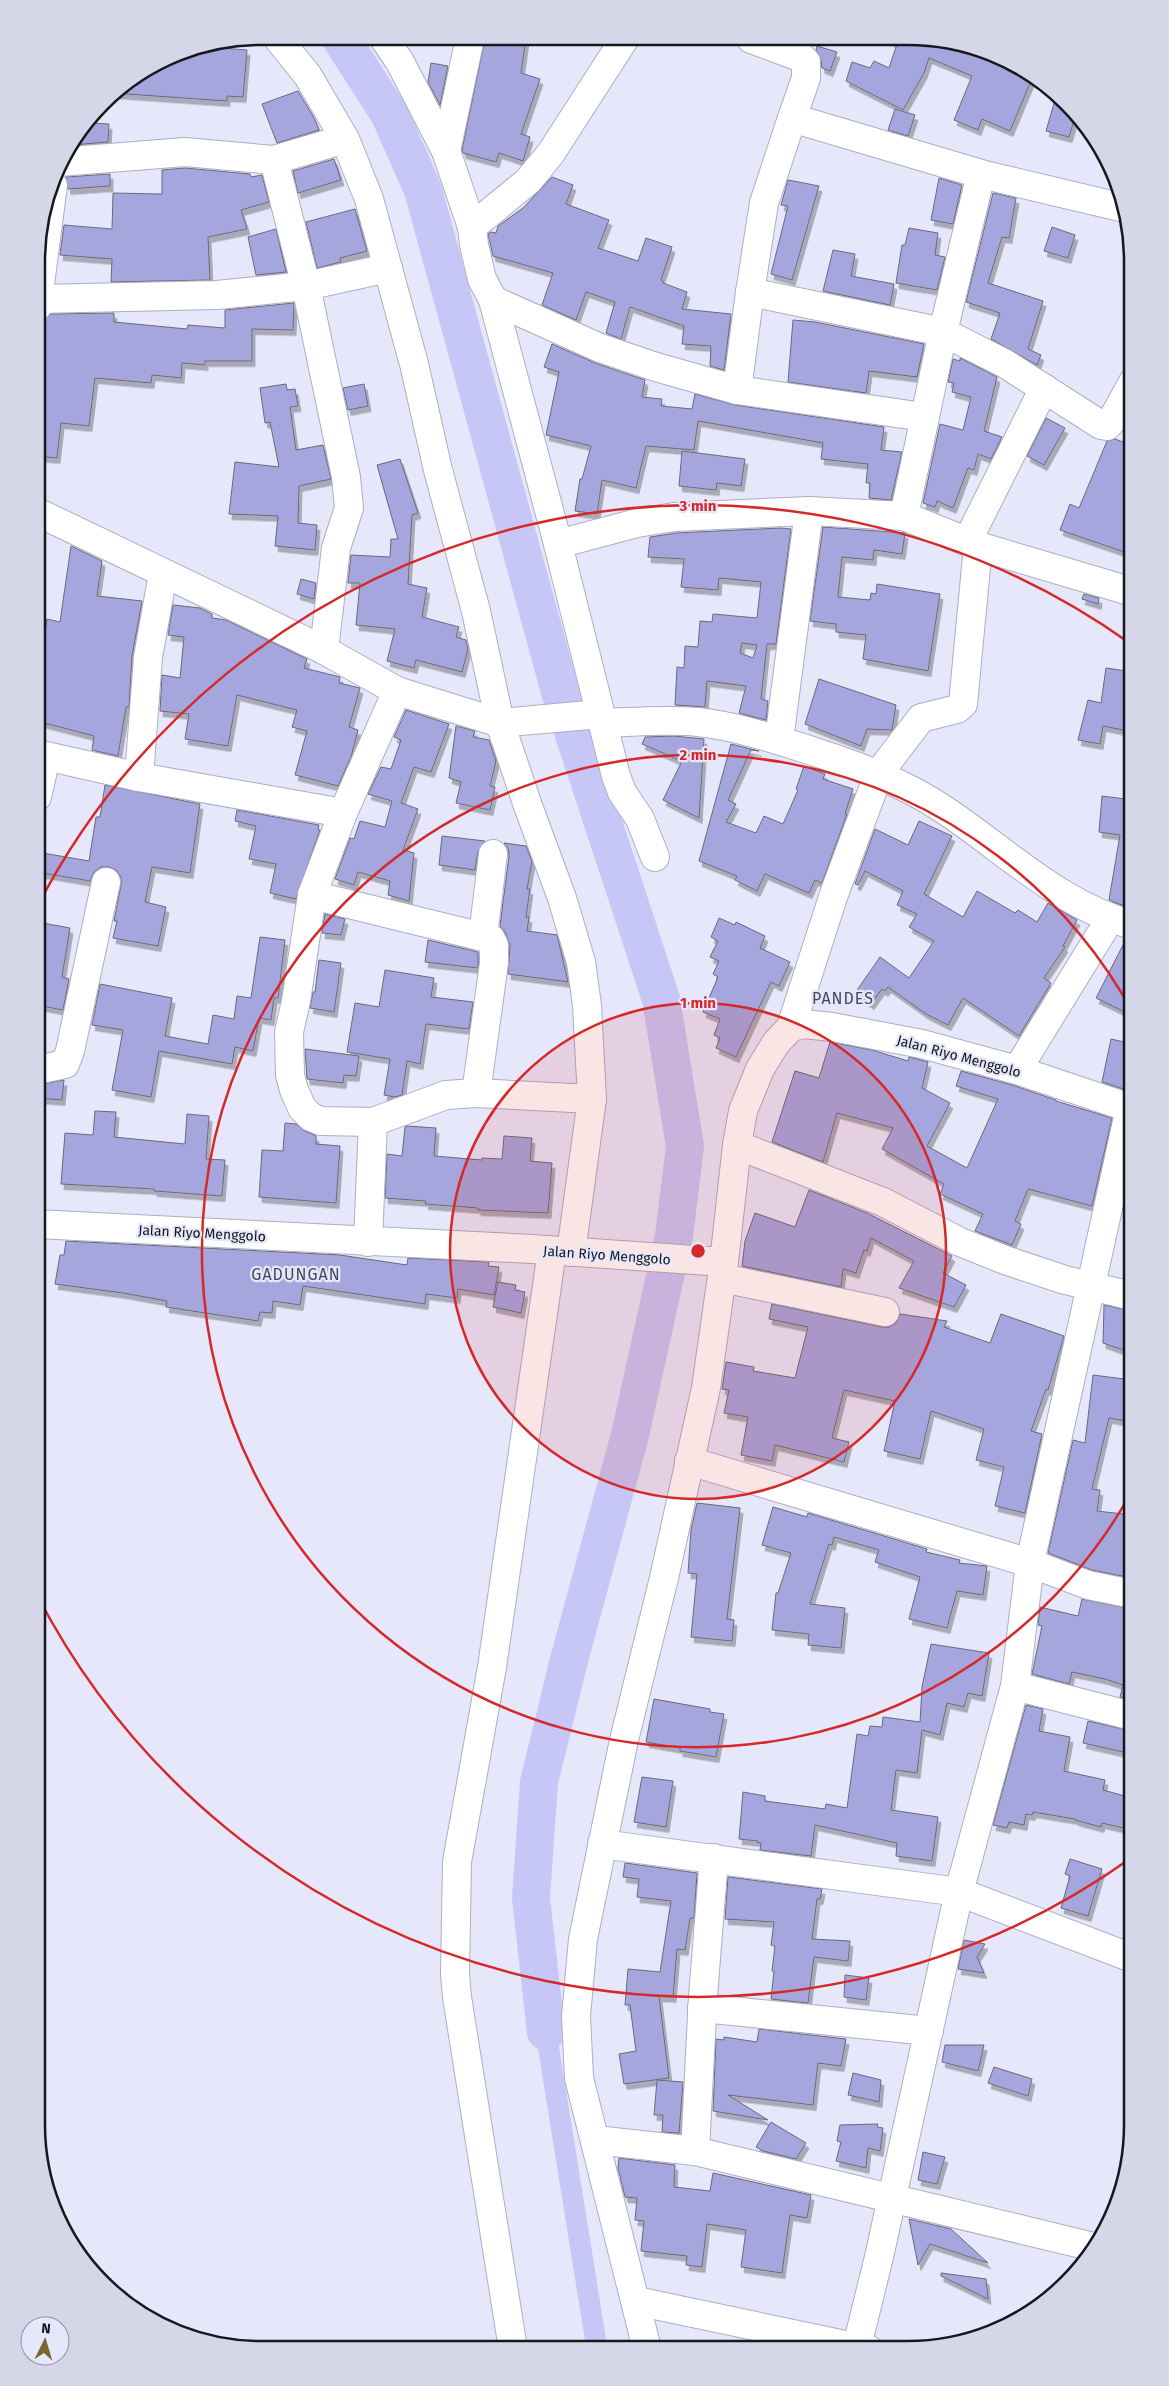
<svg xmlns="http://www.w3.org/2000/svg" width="1169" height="2386" font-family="'Fira Sans',sans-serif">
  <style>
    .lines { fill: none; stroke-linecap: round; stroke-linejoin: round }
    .canal { stroke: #c6c7f6; stroke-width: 21 }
    .river { stroke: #c6c7f6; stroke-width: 38 }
    .building { fill: #a6a6de; stroke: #686979; fill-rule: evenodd; filter: url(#shadow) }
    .minor-casing { stroke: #adaec0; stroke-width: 30 }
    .minor { stroke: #fff; stroke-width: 28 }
    .ring { fill: none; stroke: #d62828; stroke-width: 2.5 }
    .labels { text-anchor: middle; stroke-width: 4.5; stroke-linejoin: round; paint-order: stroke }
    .street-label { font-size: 14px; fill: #17171d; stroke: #e6e7fa }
    .quarter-label { font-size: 16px; letter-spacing: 1px; fill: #474757; stroke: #e6e7fa }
    .rim { fill: none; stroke: #17171d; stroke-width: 2.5 }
    .centre { fill: #d62828; stroke: #e6e7fa; stroke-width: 2.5 }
    .ring-label { font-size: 15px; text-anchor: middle; font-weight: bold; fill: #d62828; stroke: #e6e7fa; stroke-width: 4.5; stroke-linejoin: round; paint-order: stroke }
  </style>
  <defs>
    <filter id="shadow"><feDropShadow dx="3" dy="5.5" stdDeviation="0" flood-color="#0004"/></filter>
  </defs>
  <rect width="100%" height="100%" fill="#e6e7fa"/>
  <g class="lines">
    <path class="canal" d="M546 2032 597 2349"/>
    <path class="river" d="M340 37 390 115 423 190 561 695 661 999 685 1146 674 1236 630 1435 569 1660 539 1782 531 1898 546 2032"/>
  </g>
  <g class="building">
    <path d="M485 38H526L521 73 540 79 521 134 530 137 523 161 499 153 496 162 463 153 462 150Z"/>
    <path d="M889 40 952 41 1008 60 1033 76 1010 131 982 119 978 130 954 120 972 76 929 58 924 73 903 110 846 81 852 62 870 68 874 61 889 68 897 44Z"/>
    <path d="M817 46 837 52 830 71 822 68 821 61 816 50Z"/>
    <path d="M209 47 247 50 243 97 227 96V101L112 93 175 53Z"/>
    <path d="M431 63 448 66 440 105 428 82Z"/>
    <path d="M298 91 313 116 319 130 277 143 262 104Z"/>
    <path d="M1057 93 1076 114 1069 137 1046 131Z"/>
    <path d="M895 109 915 115 908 136 888 130Z"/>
    <path d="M89 123 109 124 108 142 72 145Z"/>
    <path d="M334 159 341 180 298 193 293 171Z"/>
    <path d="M185 168 250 174 251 177 262 175 269 202 241 210 247 229 208 237 210 280 111 282 112 259 60 255 64 225 112 229 113 193 162 194V170Z"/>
    <path d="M110 174V186L68 189 66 177Z"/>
    <path d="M552 177 573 185 566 204 609 220 598 248 638 261 646 238 672 247 661 280 663 281V283L687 292 682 309 731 314 724 370 710 366 711 346 682 344 684 326 630 307 621 339 606 333 615 302 586 292 576 320 542 305 553 273 493 256 488 234 491 232 496 233 498 226 523 208Z"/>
    <path d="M939 178 962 185 953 224 931 220Z"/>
    <path d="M788 180 819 186 792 280 771 274 788 206 781 205Z"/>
    <path d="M993 193 1016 198 1009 238 1002 237 988 283 1043 301 1028 349 1041 355 1037 365 991 339 1000 313 966 302Z"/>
    <path d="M355 209 367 251 340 258 341 262 317 268 306 222Z"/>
    <path d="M1052 227 1075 235 1068 258 1044 251Z"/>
    <path d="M909 228 938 233 935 255 945 257 937 290 896 283 902 245H905Z"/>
    <path d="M276 229 286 272 256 275 248 237Z"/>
    <path d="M833 250 855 254 851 276 894 284 890 305 823 291Z"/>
    <path d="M294 303 293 330 252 329V361H205V365L182 363 181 378 152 375 151 383 95 378 89 426 61 423 57 458 37 456V329L38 322 43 321 50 314 114 313V322L187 329 188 325 225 328V310Z"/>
    <path d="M793 320 815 322 924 344 917 377 869 371 866 393 788 382Z"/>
    <path d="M552 344 595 363 645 380 642 397 662 399 661 406 692 409 695 394 735 405 884 427 881 450 902 452 891 500 869 498 870 483H866L868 464 821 459 823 443 698 421 694 450 646 446 636 488 602 480 597 514 575 511 580 479H582L591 446 546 435 559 372 544 367Z"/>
    <path d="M960 358 997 377 984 431 1002 437 991 459 978 454 974 470 968 468 953 508 937 501 935 507 923 503 940 424 963 430 971 397 952 392 954 383 948 382 953 359 960 361Z"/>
    <path d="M286 384 287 390 295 389 298 406 290 407 296 450 323 445 331 479 299 486 298 523 317 525 315 550 275 546 278 516 229 514 235 462 279 467 270 422 265 423 260 388Z"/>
    <path d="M364 384 368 406 348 410 343 388Z"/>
    <path d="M1046 418 1065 428 1044 465 1027 456Z"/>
    <path d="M1115 439 1133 446V555L1060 530 1070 504 1079 508 1107 441Z"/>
    <path d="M682 451 745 459 741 486 717 483 716 490 679 486Z"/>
    <path d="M400 459 418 513 412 515 408 584 427 588 422 617 459 627 456 637 466 640 468 649 462 672 416 660 414 668 387 661 395 629 356 625 360 583H348L351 555 390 557 391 539H398L377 465Z"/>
    <path d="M823 527 905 533 902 554 874 550 873 560 842 557 838 597 870 600 871 593 876 594 877 584 940 594 928 671 863 659 866 635 836 632V624L810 621Z"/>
    <path d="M781 528 791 529 776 644H767L761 699 768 701 766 720 739 713 746 686 707 681 705 707 675 705 677 667 684 668 685 646 698 647 700 621 712 622 713 614 757 618 761 582 719 578 718 590 681 587 684 559 648 557 650 537 676 533ZM742 643 757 645 753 658 740 653Z"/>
    <path d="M71 546 102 561 97 596 142 601 132 656 129 707H126L118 756 92 750 94 736 37 721V683L47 619 60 622Z"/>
    <path d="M301 579 316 583 314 599 297 594Z"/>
    <path d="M1084 594 1099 598 1098 604 1082 599Z"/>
    <path d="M173 605 200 608 212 614V618L226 620 307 659 304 668 340 677 339 683 360 688 349 727 358 730 351 757 338 786 295 775 307 731 292 727 297 710 237 695 228 746 185 739 189 714 160 711 162 675 180 678 184 637 168 635Z"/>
    <path d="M1106 668 1133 672V732L1103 726 1100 744 1078 740 1088 700 1101 703Z"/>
    <path d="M819 679 896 705 892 730 867 729 861 746 805 724Z"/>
    <path d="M406 710 449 724 431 772 414 767 401 803 418 809 403 850 414 853 409 901 388 895 390 881 358 872 354 885 335 879 350 838 354 839 360 821 385 827 392 801 368 794 381 767 391 769 401 740 394 737Z"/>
    <path d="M456 726 475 731 473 737 489 740 496 761 490 786 495 787 490 810 456 803 461 782 449 778Z"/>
    <path d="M674 736 704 739 699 818 663 800 681 763 679 760 642 744 645 737Z"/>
    <path d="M731 744 759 751 751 750 728 800 736 804 726 822 756 833 764 816 783 824 798 790 796 789 804 766 825 774 823 779 853 789 845 814H847L822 883 815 880 809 893 765 874 757 891 735 880 737 876 699 861Z"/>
    <path d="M105 785 200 804 190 873 152 867 145 902 166 907 158 946 113 938 117 921H114L121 885V877L116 870 109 867H101L94 872 90 881 37 872V852L89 861 96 817H100Z"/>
    <path d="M1102 796 1133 800V883H1131L1127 907 1109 900 1120 835 1099 832Z"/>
    <path d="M237 810 319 825 318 829 320 830 296 899 270 893 276 864 249 859 256 826 235 821Z"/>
    <path d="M919 821 952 836 924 894 963 917 977 891 1015 913 1018 910 1037 922 1048 903 1077 920 1063 946 1065 947 1044 978 1051 983 1019 1036 963 998 948 1025 926 1014 888 987 885 991 882 989 871 1004 855 993 880 957 909 978 934 941 909 927 917 914 897 905 903 891 865 871 858 885 855 884 875 829 908 845Z"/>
    <path d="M442 836 485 841 478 852 475 870 439 865Z"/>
    <path d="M504 843 526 846 532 861 527 889H530L526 917H529L527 931 557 935 568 982 508 974 510 945 505 932 500 926 509 856 508 848Z"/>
    <path d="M325 914 345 919 341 935 322 933Z"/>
    <path d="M719 918 735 925 736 922 765 936 760 948 790 962 779 986 771 982 736 1057 716 1048 720 1038 714 1035 720 1019 703 1012 718 977 713 974 719 961 710 957 718 941 711 937Z"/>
    <path d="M37 922 70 928 62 977 69 979 63 1010 37 1005Z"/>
    <path d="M260 937 285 940 278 998H274L271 1020 259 1018 253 1051 235 1047 232 1064 159 1051 151 1097 112 1090 123 1030 92 1025 100 984 172 998 165 1036 208 1044 213 1015 234 1019 237 996 251 998Z"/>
    <path d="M1126 939 1133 940V1016L1096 998Z"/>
    <path d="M428 940 478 952V968L425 962Z"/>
    <path d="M319 960 341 963 334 1012 310 1008 313 992H315Z"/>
    <path d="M385 970 434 978 431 997 473 1002 469 1029 426 1024 420 1064 407 1061 402 1095 395 1097 384 1095 390 1059 347 1052 355 1003 379 1007Z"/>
    <path d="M1111 1039 1133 1044V1092L1102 1082Z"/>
    <path d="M830 1042 872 1050 908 1061 909 1057 928 1062 922 1088 950 1103 927 1146 967 1168 998 1099 956 1086 961 1071 1012 1085 1056 1100V1101L1112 1118 1092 1206 1028 1189 1015 1221 1021 1224 1012 1245 975 1231 983 1214 940 1194 944 1184 882 1149 893 1128 837 1113 823 1162 772 1142 795 1071 819 1078Z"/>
    <path d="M305 1049 359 1056 356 1076 344 1075 343 1083 307 1079Z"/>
    <path d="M64 1080 62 1100 37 1098V1085Z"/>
    <path d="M95 1111 116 1112 114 1137 185 1144 187 1114 209 1116 206 1159 225 1160 222 1196 154 1191V1189L61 1184 65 1133 93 1135Z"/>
    <path d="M285 1123 296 1124 305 1131 316 1136V1144L340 1146 336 1203 259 1197 262 1150 283 1151Z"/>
    <path d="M407 1126 436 1128 434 1156 482 1160V1158L502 1159 504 1136 532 1138 530 1161 552 1163 548 1213 478 1210V1208L425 1204 426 1201 385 1198 387 1154 402 1156 405 1127Z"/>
    <path d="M809 1190 867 1213 952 1256 943 1273 966 1285 954 1307 899 1288 914 1261 871 1238 867 1251 864 1250 856 1273 843 1269 841 1287 742 1266 745 1241 755 1213 795 1227Z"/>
    <path d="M66 1241 340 1255 407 1265 408 1258 489 1262 488 1266 499 1267 494 1295 458 1289 457 1298 426 1294 425 1304 303 1286 300 1305 273 1301 272 1313 260 1312 258 1321 166 1307 167 1301 123 1293 55 1284 60 1255H64Z"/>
    <path d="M498 1282 516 1285 515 1290 525 1292 521 1313 493 1307Z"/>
    <path d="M772 1304 882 1327H889L896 1323 900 1314 947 1321 944 1327 990 1343 1001 1314 1064 1336 1048 1390 1046 1389 1031 1431 1042 1434 1025 1513 995 1506 1004 1467 976 1460 984 1429 931 1411 920 1459 884 1451 895 1401 844 1390 832 1438 849 1442 844 1462 775 1445 772 1461 741 1455 748 1417 724 1413 729 1390 722 1389 726 1362 754 1367 753 1371 795 1378 808 1327 769 1319Z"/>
    <path d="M1104 1305 1132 1311V1353L1103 1343Z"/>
    <path d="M1093 1375 1132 1380V1422L1109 1418 1092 1489 1100 1490 1097 1511 1132 1515V1578L1092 1570 1048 1553 1073 1440 1085 1443Z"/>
    <path d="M697 1503 740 1508 727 1619 734 1620 732 1641 691 1637 697 1574 688 1573 691 1530Z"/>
    <path d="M773 1507 807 1517 808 1513 927 1549 926 1552 960 1560 959 1563 987 1566 983 1595 957 1591 947 1628 909 1619 920 1577 875 1562 879 1550 834 1537 832 1545 829 1544 810 1604 845 1608 841 1648 808 1645 809 1634 772 1630 776 1593H778L791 1553 762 1545Z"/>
    <path d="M1082 1599 1132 1609V1700L1120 1697 1123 1685 1105 1679 1072 1672 1069 1684 1032 1674 1042 1626 1038 1625 1040 1607 1078 1616Z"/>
    <path d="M931 1644 989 1653 982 1696 968 1693 964 1707 947 1703 940 1735 922 1730 917 1773 896 1770 891 1810 938 1817 932 1861 896 1856 897 1843 815 1825 811 1856 760 1850 761 1843 757 1842 758 1841 739 1839 743 1792 765 1796V1801L825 1809 826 1804 847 1808 857 1734 868 1736 870 1726 882 1727 883 1717 920 1722 922 1687Z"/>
    <path d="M654 1699 710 1709V1712L724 1714 716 1757 680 1751V1748L646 1742Z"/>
    <path d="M1026 1705 1043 1709 1039 1731 1070 1737 1064 1771 1105 1780 1103 1790 1132 1798V1830L1102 1823 1101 1827 1075 1820V1819L1033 1812 1032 1815 1026 1814 1024 1825 1009 1822 1007 1828 993 1825Z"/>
    <path d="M1088 1721 1132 1731V1754L1083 1743Z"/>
    <path d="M642 1777 673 1781 666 1827 634 1822Z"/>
    <path d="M1070 1859 1102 1869 1088 1916 1061 1908 1070 1876 1065 1874Z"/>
    <path d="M625 1863 697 1873 694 1918H690L685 1950 677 1949 673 1997 659 1996 669 2078 624 2084 619 2054 636 2051 630 2005H625L628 1969 660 1972 671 1901 637 1897 639 1879 623 1877Z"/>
    <path d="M728 1877 822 1889 820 1899H817L812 1939 850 1941 848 1961 814 1957 808 2003 771 1999 774 1971H772L775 1946 771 1945 774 1922 725 1919Z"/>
    <path d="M964 1940 985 1944 977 1957 984 1973 958 1969Z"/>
    <path d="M845 1975 869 1978 866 2000 844 1997Z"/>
    <path d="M759 2029 846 2039 841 2066 818 2063 813 2105 728 2095 768 2120 713 2111 716 2039 724 2040V2037L757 2042Z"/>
    <path d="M945 2045H984L978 2071 942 2062Z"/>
    <path d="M994 2067 1032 2079 1028 2096 988 2083Z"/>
    <path d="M853 2073 881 2080 879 2102 848 2095Z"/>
    <path d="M657 2080 683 2082 679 2133 662 2132 663 2115H654Z"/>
    <path d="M771 2122 806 2143 796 2159 763 2151 756 2147Z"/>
    <path d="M878 2124 877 2127 883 2128 880 2151 868 2148 866 2168 836 2161 841 2142 837 2141 840 2125Z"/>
    <path d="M923 2152 945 2157 937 2184 918 2180Z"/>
    <path d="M619 2158 675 2165 674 2187 710 2191 713 2173 811 2195 807 2218 790 2215 782 2273 741 2267 746 2230 707 2224 702 2267 686 2265 687 2256 641 2251 644 2221 635 2220 637 2198 625 2197 618 2168Z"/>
    <path d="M909 2219 951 2229 988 2263 930 2244 918 2265Z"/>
    <path d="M941 2273 986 2279 988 2299 941 2276Z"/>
  </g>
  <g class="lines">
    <g class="minor-casing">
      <g id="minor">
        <path d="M276 36 308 76 345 139 369 199 414 364 438 470 476 611 500 723 600 714"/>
        <path d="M383 37 400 62 446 151 472 227 474 245 482 279 493 300 558 544 616 776 622 792 640 819 655 857"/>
        <path d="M751 39 802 58 806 62V78L792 118 981 174 1124 208"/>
        <path d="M446 151 470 38"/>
        <path d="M274 160 345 139"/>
        <path d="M59 162 185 152 274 160 306 286 346 477 349 508 336 548 324 650"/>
        <path d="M472 227 528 181 551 153 625 38"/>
        <path d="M750 292 943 332 1004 363 1101 425 1107 426 1111 422 1133 382"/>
        <path d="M37 299 217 295 306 286 388 268"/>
        <path d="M493 300 600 348 656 367 737 390 924 417"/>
        <path d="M37 307 53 185"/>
        <path d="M737 390 750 292 764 203 792 118"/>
        <path d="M37 512 324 650 397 691 500 723 528 806 562 898 581 962 587 1005 592 1099 571 1252"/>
        <path d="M904 516 943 332 981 174"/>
        <path d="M968 540 1044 388"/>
        <path d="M558 544 637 523 674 517 809 511 904 516 978 546 1133 592"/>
        <path d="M397 691 343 813 312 895 296 1001 289 1032 290 1075 294 1090 302 1108 311 1117 321 1121 373 1122 446 1095 476 1093 592 1099"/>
        <path d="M603 723C634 722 666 719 698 722 736 726 775 739 812 751 861 767 903 782 946 811 1006 851 1061 906 1133 925"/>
        <path d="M779 740 809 511"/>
        <path d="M37 754 139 777 343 813"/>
        <path d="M139 777 148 657 163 574"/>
        <path d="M37 797 46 757"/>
        <path d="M312 895 491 939 494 945V963L476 1093"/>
        <path d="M483 936 493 854"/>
        <path d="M791 1027 834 894 879 773 921 718 957 709 963 704 978 546"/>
        <path d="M37 1070 65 1064 70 1051 106 882"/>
        <path d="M1017 1070 1110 919"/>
        <path d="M737 1145 883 1202 960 1242 1005 1260 1065 1280 1132 1296"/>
        <path d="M36 1224 532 1249 724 1262 737 1145 743 1111 760 1069 776 1043 791 1027 804 1024 832 1027 922 1044 1017 1070 1133 1109"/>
        <path d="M368 1242 373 1122"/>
        <path d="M722 1278 885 1312"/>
        <path d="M689 1461 1030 1563 1088 1585 1132 1594"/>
        <path d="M1015 1686 1132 1716"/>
        <path d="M602 1844 959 1892 1132 1958"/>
        <path d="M702 2008 929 2031"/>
        <path d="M596 2140 695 2151 1094 2247"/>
        <path d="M695 2151 703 1996 714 1858"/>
        <path d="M636 2301 869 2350"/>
        <path d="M513 2349 457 1997 455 1973 457 1862 492 1667 552 1251"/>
        <path d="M647 2349 579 2078 576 2016 583 1939 624 1740 664 1578 706 1388 724 1262"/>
        <path d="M856 2350 879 2257 959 1892 1015 1686 1030 1563 1130 1108"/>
      </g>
    </g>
    <use href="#minor" class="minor"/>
  </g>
  <circle cx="698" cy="1251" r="248" fill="#d62828" fill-opacity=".12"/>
  <g class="ring">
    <circle cx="698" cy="1251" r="248"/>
    <path d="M1132 1491A496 496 0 1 1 1132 1011"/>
    <path d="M1131 1858A745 745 0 0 1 37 1595M37 907A745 745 0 0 1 1131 644"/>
  </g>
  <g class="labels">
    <g class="street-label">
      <text transform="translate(959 1056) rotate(15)" y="5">Jalan Riyo Menggolo</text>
      <text transform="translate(202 1233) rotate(3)" y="5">Jalan Riyo Menggolo</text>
      <text transform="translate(607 1255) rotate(4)" y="5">Jalan Riyo Menggolo</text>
    </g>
    <g class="quarter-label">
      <text x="843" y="1004">PANDES</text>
      <text x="296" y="1280">GADUNGAN</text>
    </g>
  </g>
  <path d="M0 0H1169V2386H0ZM261 45H908A216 216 0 0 1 1124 261V2125A216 216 0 0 1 908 2341H261A216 216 0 0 1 45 2125V261A216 216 0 0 1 261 45Z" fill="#d5d6e8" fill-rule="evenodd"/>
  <path class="rim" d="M261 45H908A216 216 0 0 1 1124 261V2125A216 216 0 0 1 908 2341H261A216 216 0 0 1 45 2125V261A216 216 0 0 1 261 45Z"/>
  <circle cx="698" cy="1251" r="8" class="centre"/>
  <g class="ring-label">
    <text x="698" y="511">3 min</text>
    <text x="698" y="760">2 min</text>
    <text x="698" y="1008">1 min</text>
  </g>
  <g transform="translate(45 2341) rotate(5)"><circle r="24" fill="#e6e7fa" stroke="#9394a2"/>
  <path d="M0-4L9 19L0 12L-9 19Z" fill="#7b6535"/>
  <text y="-8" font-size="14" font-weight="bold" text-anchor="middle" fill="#17171d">N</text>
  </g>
</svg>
